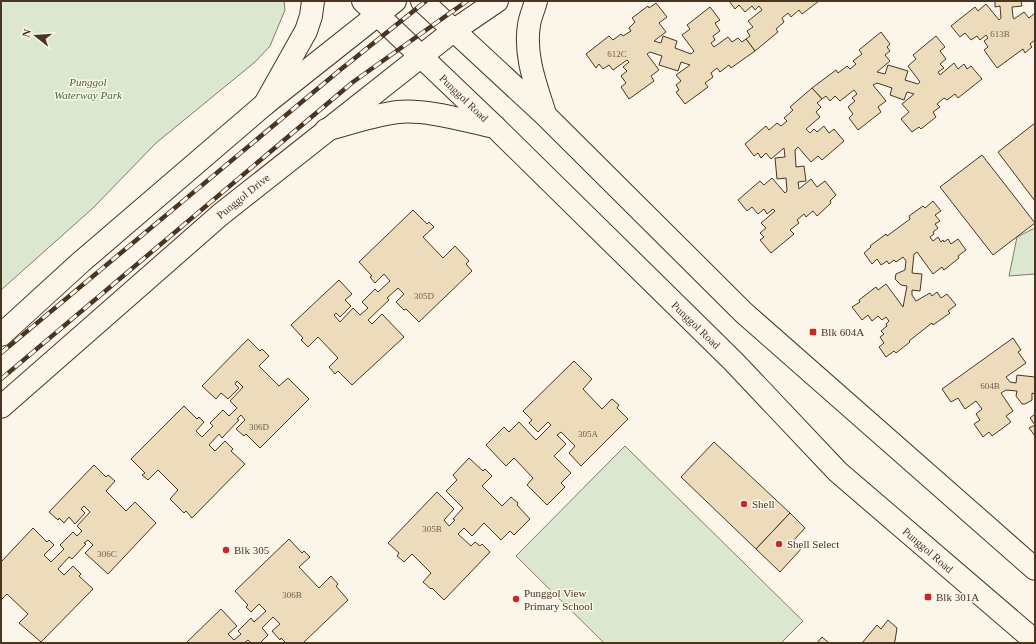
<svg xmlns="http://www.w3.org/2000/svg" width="1036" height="644" font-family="Georgia,serif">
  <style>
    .green { fill: #dce7d0; stroke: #887966 }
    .building { fill: #ecdcbc; stroke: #4a3520 }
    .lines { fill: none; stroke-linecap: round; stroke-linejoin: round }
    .minor-casing { stroke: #4a3520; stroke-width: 24 }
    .major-casing { stroke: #4a3520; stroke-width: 24 }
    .minor { stroke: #fbf6e9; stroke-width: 22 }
    .major { stroke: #fbf6e9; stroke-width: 22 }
    .rail-casing { stroke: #4a3520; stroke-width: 4.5 }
    .rail { stroke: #fbf6e9; stroke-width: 3; stroke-dasharray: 9; stroke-linecap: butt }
    .poi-dot { fill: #c62828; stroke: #fbf6e9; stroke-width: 1.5 }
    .labels { text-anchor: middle; stroke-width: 3; stroke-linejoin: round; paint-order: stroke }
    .number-label { font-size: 9px; fill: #725f47 }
    .park-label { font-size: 11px; font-style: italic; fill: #436837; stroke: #fbf6e9 }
    .street-label { font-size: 11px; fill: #4a3520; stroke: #fbf6e9 }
    .poi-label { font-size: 11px; fill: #4a3520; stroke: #fbf6e9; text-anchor: start }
  </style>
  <rect width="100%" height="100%" fill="#fbf6e9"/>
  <g class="green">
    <path d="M1 1H284L285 10 270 46 255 62 156 143 93 208 1 290Z"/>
    <path d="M1035 228V274L1009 276 1017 237Z"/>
    <path d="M625 446 803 621 781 643H604L516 556Z"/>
  </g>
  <g class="building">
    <path d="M729 1H819L802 14 799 10 791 17 788 13 782 18 784 22 776 29 778 32 755 51 746 39 750 36 747 31 753 27 748 21 762 10 759 6 755 10 752 6 745 12 739 5 735 9Z"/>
    <path d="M995 1H1021L1022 6 1012 7 1013 17 1014 19 1024 12 1029 18 1035 13V40L1030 44 1032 47 1025 53 1023 49 997 68 984 50 988 47 984 41 988 38 986 35 980 40 977 36 971 40 965 33 960 37 951 26 975 7 978 11 986 4 999 20 1001 18 1000 6 995 7Z"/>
    <path d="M656 3 667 17 659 23 666 32 654 41 661 43 663 36 677 41 675 48 691 54 694 51 682 35 690 29 687 25 710 7 720 20 715 23 720 31 713 36 715 40 711 43 714 47 728 37 732 42 738 38 742 42 746 39 755 51 731 68 729 65 720 72 717 68 711 73 713 77 705 83 708 87 685 104 676 92 679 90 676 85 681 81 676 75 690 65 681 62 678 71 659 65 662 56 650 52 647 54 659 70 651 76 654 81 629 99 621 87 626 83 621 76 627 71 623 67 629 62 627 60 613 70 609 65 603 69 599 64 596 68 586 54 609 36 613 40 621 34 623 36 631 31 629 28 635 22 632 18 648 6 649 8Z"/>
    <path d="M881 32 890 44 887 47 890 51 885 55 890 61 877 72 885 74 888 65 908 71 905 80 918 84 920 82 908 66 916 59 913 55 936 36 945 47 940 51 946 59 940 64 944 68 938 72 940 75 954 63 958 69 964 64 967 69 971 66 982 79 958 98 955 94 947 100 944 98 937 104 940 107 933 112 936 117 921 129 919 127 912 132 901 119 909 112 902 104 914 94 907 92 904 100 890 95 892 88 877 83 873 85 886 101 878 107 881 112 858 130 849 118 853 114 848 107 855 101 852 98 857 94 854 90 840 101 835 96 830 101 826 96 822 99 812 88 836 70 838 73 847 66 850 69 856 64 853 61 862 54 859 50Z"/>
    <path d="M812 88 822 99 817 103 821 107 816 112 820 117 806 129 810 133 814 129 817 132 824 126 829 133 834 129 844 141 822 160 818 156 811 162 798 147 795 150 796 167 804 166 806 181 798 182 799 189 811 179 817 187 825 181 836 195 830 201 831 203 817 216 813 211 806 217 804 214 797 220 799 223 790 230 794 234 771 253 760 240 764 237 760 233 766 228 761 223 775 211 773 209 767 214 764 209 758 214 752 207 747 211 738 200 760 181 764 185 772 178 785 193 787 191 786 178 777 179 775 158 785 157 784 148 771 159 766 153 761 158 758 153 754 156 745 144 766 126 769 130 777 123 781 126 787 121 784 118 793 110 790 107Z"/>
    <path d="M1035 123V201L998 152Z"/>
    <path d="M982 155 1035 223 993 255 940 187Z"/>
    <path d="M933 201 941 211 935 215 940 221 935 224 938 228 933 232 934 234 930 237 933 241 938 237 941 242 943 240 944 242 948 239 951 244 958 239 966 250 958 256 959 258 944 270 942 267 933 274 917 252 914 254 912 273 922 274 920 291 912 290V295L916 301 930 293 932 296 937 292 941 298 947 294 956 305 948 311 950 313 933 325 932 323 909 341 910 342 896 353 894 351 886 357 879 347 884 343 880 337 884 334 881 331 887 326 886 324 889 321 886 317 882 320 878 316 872 321 868 315 862 320 852 307 860 302 859 300 876 287 878 290 886 284 903 307 907 286 901 285 895 279 896 274 905 270 906 261 903 257 896 262 894 260 889 264 887 261 881 265 877 259 872 264 864 253 871 247 870 246 886 234 887 236 910 219 909 216 923 206 925 208Z"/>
    <path d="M413 210 427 224 429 222 434 227 423 237 443 258 455 246 469 261 466 264 472 271 419 322 406 309 404 310 396 302 404 294 398 288 387 298 389 300 368 320 372 324 382 314 404 337 352 385 338 371 335 374 329 367 338 358 318 337 308 347 301 340 303 338 291 325 339 280 352 294 345 300 351 306 340 317 336 313 334 315 340 322 353 308 360 315 368 308 362 302 375 289 378 292 390 281 384 274 375 283 370 277 372 276 359 262Z"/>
    <path d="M1013 338 1021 350 1018 352 1026 363 1006 377 1010 382 1016 383 1017 375 1035 377V394L1032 393V400L1025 404H1022L1016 396 1017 391 1006 390 1001 393 1013 411 1006 416 1011 422 992 436 989 432 983 437 974 424 980 420 976 414 982 409 976 401 965 409 958 398 951 402 942 389Z"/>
    <path d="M248 339 260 351 262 349 269 356 259 366 279 386 288 378 309 399 260 448 246 434 244 436 236 429 245 420 241 415 237 419 239 420 222 438 219 434 209 445 215 451 225 441 233 449 231 451 245 464 192 518 186 511 184 513 170 499 178 490 158 470 148 480 142 475 145 473 131 459 184 406 197 419 199 417 204 422 196 431 202 437 213 426 210 423 223 410 229 416 237 408 230 401 243 387 237 381 235 384 239 388 228 399 221 393 216 399 202 386Z"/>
    <path d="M574 361 592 379 583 389 602 409 612 399 619 405 617 408 628 419 581 466 569 453 575 446 561 432 557 435 566 444 554 456 571 473 561 483 565 487 547 505 527 485 533 478 514 458 506 466 486 445 504 427 509 432 519 422 536 440 551 425 548 422 538 432 529 423 532 420 523 411Z"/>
    <path d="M1035 414V436L1029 428 1035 425 1030 418Z"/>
    <path d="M714 442 790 513 756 549 681 477Z"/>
    <path d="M469 458 483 471 485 469 492 476 482 486 502 506 511 497 518 503 517 505 530 519 514 535 510 531 501 540 484 523 472 536 464 528 458 534 471 546 475 542 480 546 482 544 490 552 444 600 432 588 431 589 423 582 431 573 412 554 404 562 397 556 399 553 388 543 437 492 454 509 444 520 449 526 455 520 453 519 463 508 446 491 457 480 453 475Z"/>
    <path d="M94 465 106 477 108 475 115 481 106 491 126 511 135 502 156 523 108 574 85 553 93 545 88 540 84 543 86 544 72 559 69 557 58 569 64 575 73 566 81 574 79 576 93 589 41 642 19 623 28 614 7 594 1 600V562L33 528 47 542 49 540 54 545 44 555 51 562 64 549 60 545 73 532 77 536 82 531 77 526 90 512 84 506 81 509 85 513 75 524 69 517 64 523 59 518 58 520 49 512Z"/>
    <path d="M790 513 805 528 794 540 802 548 780 572 756 549Z"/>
    <path d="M289 539 302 553 304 551 310 557 299 567 319 588 331 576 338 584 336 586 348 600 303 643H286L281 638 280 640 272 631 280 624 273 617 262 628 268 635 260 643H251L248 640 244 643H186L221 609 237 626 228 634 234 640 241 634 238 631 251 618 254 622 266 611 259 604 251 612 246 607 248 605 235 591Z"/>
    <path d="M888 620 897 628 895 641 893 643H862L877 625 881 629Z"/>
    <path d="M822 637 829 643H817Z"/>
  </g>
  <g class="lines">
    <g class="minor-casing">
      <g id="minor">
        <path d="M1 335 81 262 265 104 395 1"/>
        <path d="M1 407 220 215 453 31 497 1"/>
      </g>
    </g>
    <g class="major-casing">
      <g id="major">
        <path d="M363 1 495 127 734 362 838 472 1035 641"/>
        <path d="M422 1 545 115 744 313 1035 569"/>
        <path d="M536 1C534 9 530 17 529 25 524 56 536 85 545 114"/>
        <path d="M265 104 306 31 311 16 313 1"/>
        <path d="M326 130C350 123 374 115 398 112 427 109 466 121 495 127"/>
      </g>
    </g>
    <use href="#minor" class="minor"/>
    <use href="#major" class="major"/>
    <g class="rail-casing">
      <g id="rail">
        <path d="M1 353 340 70 426 1"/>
        <path d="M1 379 353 82 467 1"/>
      </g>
    </g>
    <use href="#rail" class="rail"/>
  </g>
  <g class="poi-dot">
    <rect x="809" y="328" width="8" height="8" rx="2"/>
    <circle cx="744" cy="504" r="4"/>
    <circle cx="779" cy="544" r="4"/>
    <circle cx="226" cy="550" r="4"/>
    <rect x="924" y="593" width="8" height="8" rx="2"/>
    <circle cx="516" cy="599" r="4"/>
  </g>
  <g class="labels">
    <g class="number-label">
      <text x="1000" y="37">613B</text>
      <text x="617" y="57">612C</text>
      <text x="424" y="299">305D</text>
      <text x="990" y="389">604B</text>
      <text x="259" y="430">306D</text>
      <text x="588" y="437">305A</text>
      <text x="432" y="532">305B</text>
      <text x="107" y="557">306C</text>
      <text x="292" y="598">306B</text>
    </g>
    <g class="park-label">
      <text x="88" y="86">Punggol<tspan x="88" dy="13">Waterway Park</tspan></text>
    </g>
    <g class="street-label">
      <text transform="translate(464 98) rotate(44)" y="4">Punggol Road</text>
      <text transform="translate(243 196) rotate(-39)" y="4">Punggol Drive</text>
      <text transform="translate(696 325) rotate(44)" y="4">Punggol Road</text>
      <text transform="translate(928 550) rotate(41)" y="4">Punggol Road</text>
    </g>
    <g class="poi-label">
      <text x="821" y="336">Blk 604A</text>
      <text x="752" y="508">Shell</text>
      <text x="787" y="548">Shell Select</text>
      <text x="234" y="554">Blk 305</text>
      <text x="524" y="597">Punggol View<tspan x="524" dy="13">Primary School</tspan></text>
      <text x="936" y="601">Blk 301A</text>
    </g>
  </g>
  <rect width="1036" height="644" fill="none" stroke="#4a3520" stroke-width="4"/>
  <g transform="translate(36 36) rotate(287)" stroke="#fbf6e9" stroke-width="3" paint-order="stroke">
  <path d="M0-3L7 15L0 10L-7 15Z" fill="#4a3520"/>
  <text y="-6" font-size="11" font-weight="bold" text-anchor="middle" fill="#4a3520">N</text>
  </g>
</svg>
